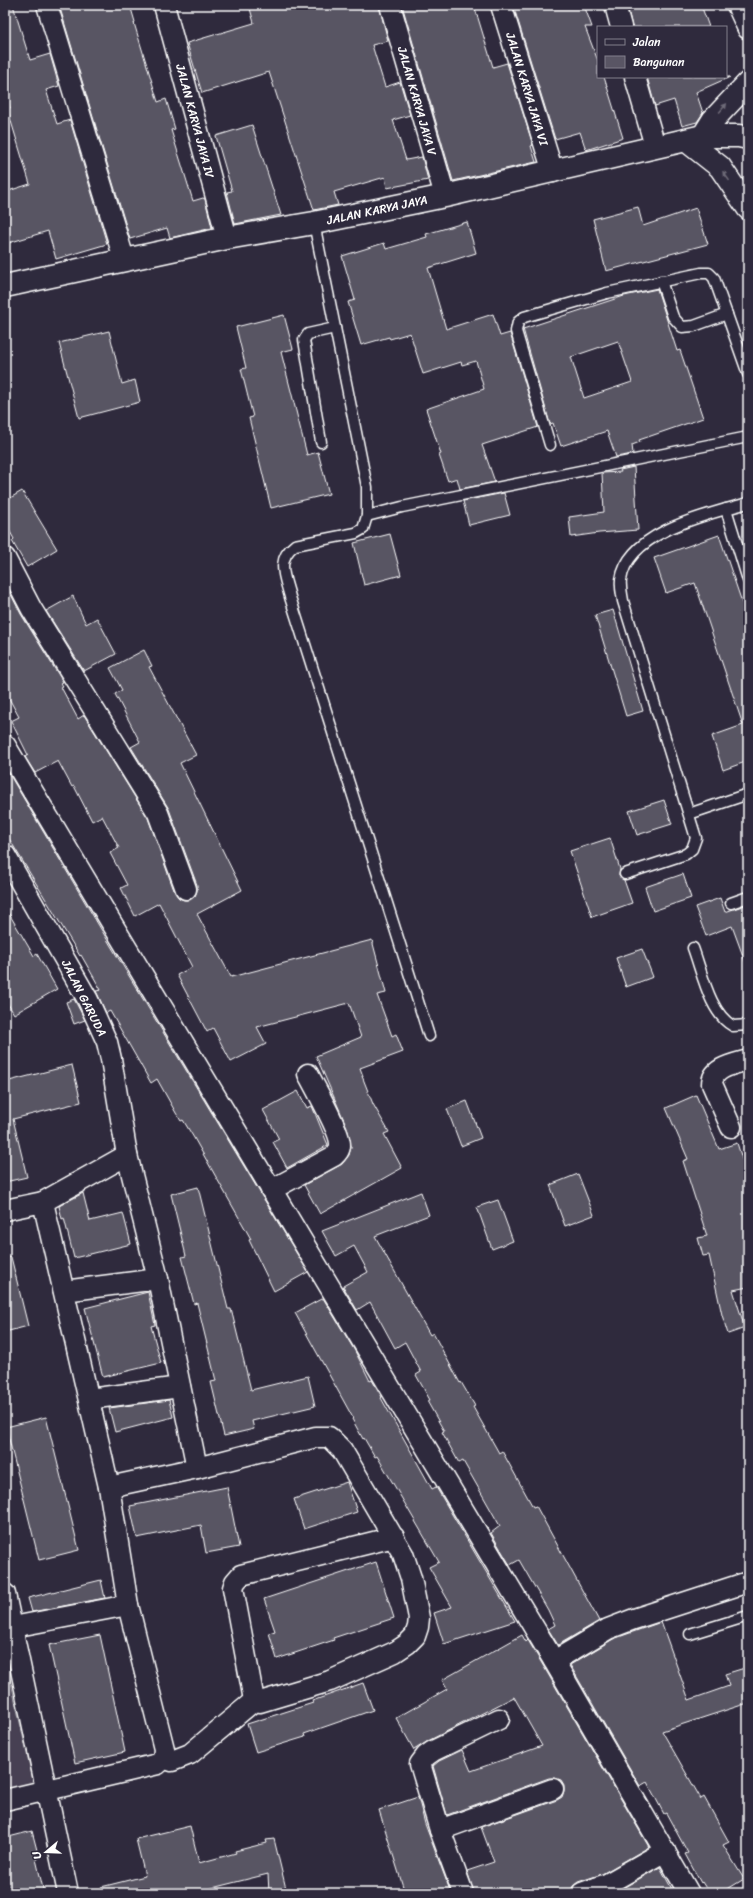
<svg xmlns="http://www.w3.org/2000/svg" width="753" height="1898" font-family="Sriracha,sans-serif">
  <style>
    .green { fill: #464152; stroke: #a2a0a8 }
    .building { fill: #595564; stroke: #fff; fill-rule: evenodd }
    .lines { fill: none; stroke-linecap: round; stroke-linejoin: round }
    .service-casing { stroke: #fff; stroke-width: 13 }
    .minor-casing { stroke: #fff; stroke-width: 23 }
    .secondary-casing { stroke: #fff; stroke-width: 25 }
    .trunk-casing { stroke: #fff; stroke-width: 25 }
    .service { stroke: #2f2a3d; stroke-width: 10 }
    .minor { stroke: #2f2a3d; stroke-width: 20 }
    .secondary { stroke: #2f2a3d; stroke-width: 22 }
    .trunk { stroke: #2f2a3d; stroke-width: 22 }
    .oneway { fill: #6d6a77 }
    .labels { text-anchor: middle; stroke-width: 3; stroke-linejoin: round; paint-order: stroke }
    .street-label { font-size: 12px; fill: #fff; stroke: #2f2a3d }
  </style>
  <rect width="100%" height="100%" fill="#2f2a3d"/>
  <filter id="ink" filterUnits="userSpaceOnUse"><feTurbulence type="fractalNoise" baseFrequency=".025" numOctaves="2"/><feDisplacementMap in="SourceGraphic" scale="8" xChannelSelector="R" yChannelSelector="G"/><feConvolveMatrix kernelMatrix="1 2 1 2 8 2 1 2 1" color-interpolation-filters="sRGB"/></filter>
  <g filter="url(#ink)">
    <path class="green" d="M5 1656 34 1785 5 1791Z"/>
    <g class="building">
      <path d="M5 5H13L30 60 50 54 59 86 46 90 57 124 70 120 107 244 56 259 48 231 5 244V192L30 184 7 108H10L5 93Z"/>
      <path d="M59 5H130L135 22 134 23 158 102 166 99 175 129 171 130 193 201 203 198 205 199 212 228 170 238 167 228 130 239Z"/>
      <path d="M249 5H379L388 41 372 45 385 87 400 82 410 115 393 120 406 160 422 157 428 180 387 188 385 177 334 192 338 205 314 210 269 72 202 93 187 43 254 23Z"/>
      <path d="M402 5H474L493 67 507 63 533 145 531 146 536 162 453 181Z"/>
      <path d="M513 5H584L592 27H585L598 61V77H604L623 138 586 150 580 132 555 139Z"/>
      <path d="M627 5H701L709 27H632Z"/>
      <path d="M647 77H730L696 92 703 113 697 122 682 126 674 100 655 106Z"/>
      <path d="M252 125 281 215 235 224 227 192 232 191 216 136Z"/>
      <path d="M638 207 643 226 696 208 708 244 606 271 593 219Z"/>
      <path d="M467 222 476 253 428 268 446 329 493 314 500 336 510 333 538 427 482 445 495 482 460 489 457 478 448 481 439 455 441 454 426 409 484 389 476 361 462 365 461 362 423 374 410 333 390 339 389 337 361 345 348 302 355 300 342 256 384 243 386 249 427 237 426 234Z"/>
      <path d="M657 289 677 351 680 350 703 418 639 440 640 442 632 445 633 454 616 457 607 431 561 446 553 423 550 424 523 329 624 296ZM618 341 632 382 584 398 571 357Z"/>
      <path d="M284 315 293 349 281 352 293 399 307 455 318 452 329 494 271 508 249 418 253 417 241 369 246 368 236 327Z"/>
      <path d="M109 331 122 384 135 380 140 402 79 418 59 343Z"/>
      <path d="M634 467 638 530 599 533 571 537 569 517 604 512 602 473 621 472 620 470Z"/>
      <path d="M22 491 57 549 27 567 12 541 14 539 5 523V501Z"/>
      <path d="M504 493 510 515 469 525 463 501Z"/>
      <path d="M390 534 401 575 364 585 354 543Z"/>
      <path d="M719 535 748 620V761L723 770 712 736 743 725 695 583 666 593 654 558Z"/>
      <path d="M5 583 21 614 63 682 61 683 63 686 61 687 78 719 84 715 148 818 175 893 179 898 184 900H190L195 896 197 891V885L169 809 131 747 140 742 115 694 122 690 110 668 144 650 152 666 149 667 196 755 180 763 242 890 197 914 231 977 372 940 386 993 377 995 392 1036 396 1034 403 1052 360 1068 363 1076H362L373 1104 389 1132 384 1134 402 1168 320 1214 304 1185 342 1164 349 1155 351 1146 347 1127 316 1056 361 1037 349 1003 257 1027 266 1044 231 1062 213 1028 207 1032 177 975 192 967 159 903 135 916 121 888 127 885 110 853 119 848 102 816 92 821 74 786 72 787 58 761 35 773 25 757 28 755 11 721 19 717 5 691Z"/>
      <path d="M73 596 86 624 97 618 116 654 84 671 46 611Z"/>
      <path d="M613 610 643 711 626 716 595 615Z"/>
      <path d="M5 767 111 946 308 1272 274 1291 249 1240 251 1239 194 1138 183 1120 181 1121 176 1113 157 1079 151 1083 110 1011 106 1013 96 991 101 990 81 955 80 956 5 832Z"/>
      <path d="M664 800 672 824 637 835 629 811Z"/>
      <path d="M610 838 620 869 619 876 624 880 632 903 592 917 570 851Z"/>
      <path d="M683 874 691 898 653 911 645 887Z"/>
      <path d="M720 898 725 912 748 904V964H746L732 926 706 936 695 907Z"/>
      <path d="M5 907 34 956 37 954 57 989 14 1014 5 999Z"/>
      <path d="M642 949 653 977 626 987 616 958Z"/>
      <path d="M74 999 85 1020 74 1024 66 1002Z"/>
      <path d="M72 1065 81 1102 13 1119 27 1177 5 1182V1082Z"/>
      <path d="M298 1091 307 1108 312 1106 328 1145 287 1168 273 1142 279 1139 263 1110Z"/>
      <path d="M696 1095 719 1149 737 1143 744 1165 748 1163V1287L733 1290 745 1328 728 1334 722 1315 709 1255 703 1256 698 1238 707 1236 683 1161 688 1159 666 1108Z"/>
      <path d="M467 1101 481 1138 461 1146 447 1109Z"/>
      <path d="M578 1174 594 1215 565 1226 550 1185Z"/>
      <path d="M198 1187 228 1309H231L251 1390 308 1376 315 1406 252 1421 254 1429 224 1436 211 1382 216 1381 197 1303 194 1304 182 1257 186 1256 171 1194Z"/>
      <path d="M421 1192 429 1215 375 1236 430 1335 433 1333 460 1383 461 1382 475 1406 473 1407 499 1453 502 1451 533 1507 536 1506 599 1621 558 1645 548 1629 555 1625 548 1610 519 1560 510 1565 491 1533 500 1526 463 1461 459 1463 442 1432 444 1431 427 1401 430 1400 416 1375 421 1372 405 1342 395 1348 370 1302 357 1310 343 1286 368 1272 354 1246 336 1256 322 1231Z"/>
      <path d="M83 1193 90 1221 123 1213 131 1244 74 1258 64 1218 62 1219 59 1206Z"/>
      <path d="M498 1200 513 1241 492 1249 477 1207Z"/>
      <path d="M11 1257 28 1326 5 1332V1258Z"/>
      <path d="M148 1292 155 1325 151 1326 161 1363 103 1377 85 1308Z"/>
      <path d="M323 1298 355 1351 370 1381 372 1380 382 1397 381 1398 432 1489 436 1487 515 1621 444 1644 434 1613 452 1607 429 1567 439 1562 377 1456 375 1457 364 1438 363 1439 352 1419 353 1418 295 1313Z"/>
      <path d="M169 1400 173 1417 115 1432 109 1408Z"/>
      <path d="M46 1417 79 1550 39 1560 6 1427Z"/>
      <path d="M347 1482 357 1512 304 1529 294 1499Z"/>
      <path d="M227 1487 239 1547 206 1553 201 1525 137 1538 130 1506Z"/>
      <path d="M376 1562 394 1618 333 1638 334 1640 277 1659 269 1633 275 1631 264 1599Z"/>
      <path d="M101 1580 105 1598 32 1612 28 1598Z"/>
      <path d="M661 1622 689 1700 729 1686 725 1674 748 1667V1703L662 1731 701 1799 704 1797 729 1842 723 1845 744 1879 721 1893H709L702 1882 701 1883 685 1854 688 1853 666 1813 664 1814 647 1782 640 1786 570 1665 613 1639Z"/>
      <path d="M100 1635 125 1752 75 1763 49 1645Z"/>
      <path d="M522 1635 526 1642 528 1640 544 1667 649 1847 602 1874 578 1882 573 1886 571 1893H474L467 1871 494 1862 481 1827 557 1800 562 1797 564 1791V1785L561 1780 555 1778H549L447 1815 433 1766 439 1761 462 1750 471 1771 542 1746 514 1697 428 1741 414 1750 396 1718 447 1689 442 1680Z"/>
      <path d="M363 1683 373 1710 304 1734 305 1737 256 1752 247 1724 313 1703 312 1701Z"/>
      <path d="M418 1797 425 1824 451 1893H405L379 1810Z"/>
      <path d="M190 1826 199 1863 236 1853 235 1851 267 1843 266 1840 274 1839 287 1893H269L268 1874 192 1893H102L101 1887 145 1876 136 1839Z"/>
      <path d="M32 1831 39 1858 36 1859 44 1893H5V1838Z"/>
      <path d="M660 1867 674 1893H614Z"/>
    </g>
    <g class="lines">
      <g class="service-casing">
        <g id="service">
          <path d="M314 223 367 487V516L363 529 356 533 295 545C275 560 285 577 290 597L429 1036"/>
          <path d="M661 281 673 317 682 327 694 326 727 314"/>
          <path d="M321 442 304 340 308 334 335 328"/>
          <path d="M550 445 516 331 518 322 524 317 607 293 701 273H709L714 278 748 374"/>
          <path d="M726 509 748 580"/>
          <path d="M367 516 402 507 748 437"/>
          <path d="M689 814 748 794"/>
          <path d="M625 874 686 854 692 849 696 838 623 601C622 594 620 587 621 580 628 531 709 514 748 503"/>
          <path d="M731 903 748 897"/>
          <path d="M693 948C702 972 710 1014 733 1026L748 1025"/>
          <path d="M690 1634 748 1616"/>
        </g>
      </g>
      <g class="minor-casing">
        <g id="minor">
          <path d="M47 5 124 259"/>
          <path d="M164 5 227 238"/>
          <path d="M390 5 445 196"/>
          <path d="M501 5 553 172"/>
          <path d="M615 5 621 27"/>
          <path d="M737 5 748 29"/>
          <path d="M635 77 655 146"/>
          <path d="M5 558 31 608 158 813 186 889"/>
          <path d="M5 745 554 1661 689 1893"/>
          <path d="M5 855 88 1000 107 1042 111 1059 127 1155 158 1279 197 1468"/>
          <path d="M731 1127 712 1084C712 1067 735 1064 748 1060"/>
          <path d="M271 1190 334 1156C337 1153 340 1150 340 1145 341 1134 315 1087 308 1074"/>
          <path d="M43 1202 127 1155"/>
          <path d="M5 1210 43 1202 109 1487 128 1605 164 1749 163 1758 158 1764 5 1800"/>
          <path d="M64 1291 158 1279"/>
          <path d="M89 1399 180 1387"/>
          <path d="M109 1487 197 1468 316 1437H329L342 1450 403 1554 411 1578 419 1618 418 1627 415 1636 407 1644 395 1652 330 1681 260 1702 255 1700 253 1695 233 1588 235 1582 241 1575 394 1537"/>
          <path d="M5 1594 68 1893"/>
          <path d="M13 1627 128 1605"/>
          <path d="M554 1661 608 1629 634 1619 748 1582"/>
          <path d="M163 1758 172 1761 190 1754 255 1700"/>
          <path d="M440 1830 553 1789"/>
          <path d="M463 1893 440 1830 420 1764 426 1756 433 1751 499 1719"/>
          <path d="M582 1893 607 1884 665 1851"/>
        </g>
      </g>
      <g class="secondary-casing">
        <path id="secondary" d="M5 286 227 238 314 223 445 196 703 136H739L748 138"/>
      </g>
      <g class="trunk-casing">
        <g id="trunk">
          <path d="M703 136 713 120 748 83"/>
          <path d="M687 141 720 167 748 208"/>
        </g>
      </g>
      <use href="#service" class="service"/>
      <use href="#minor" class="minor"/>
      <use href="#secondary" class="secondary"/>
      <use href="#trunk" class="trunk"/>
    </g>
    <defs><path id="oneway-solid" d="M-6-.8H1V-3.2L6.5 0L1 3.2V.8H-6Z"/></defs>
    <g class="oneway">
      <use href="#oneway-solid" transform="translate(723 108) rotate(-50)"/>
      <use href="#oneway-solid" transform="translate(726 176) rotate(-125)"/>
    </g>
  </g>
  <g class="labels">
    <g class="street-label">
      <text transform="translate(527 89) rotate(73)" y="4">JALAN KARYA JAYA VI</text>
      <text transform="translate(417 101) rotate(74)" y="4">JALAN KARYA JAYA V</text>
      <text transform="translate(195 121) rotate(75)" y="4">JALAN KARYA JAYA IV</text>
      <text transform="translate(377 210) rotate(-12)" y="4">JALAN KARYA JAYA</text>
      <text transform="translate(84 998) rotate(63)" y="4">JALAN GARUDA</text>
    </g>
  </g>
  <rect width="753" height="1898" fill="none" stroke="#2f2a3d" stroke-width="20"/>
  <rect x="10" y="10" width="733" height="1878" fill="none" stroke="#fff" stroke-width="1.5" filter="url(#ink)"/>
  <rect x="597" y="26" width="130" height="52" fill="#2f2a3d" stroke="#827f8b"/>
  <rect x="605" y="39" width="20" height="6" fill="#2f2a3d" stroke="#827f8b"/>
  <text x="633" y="46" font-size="12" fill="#ffffff">Jalan</text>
  <rect x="605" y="56" width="20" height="12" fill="#595564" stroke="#827f8b"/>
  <text x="633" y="66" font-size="12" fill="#ffffff">Bangunan</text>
  <g transform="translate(46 1852) rotate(251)" stroke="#2f2a3d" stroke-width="3" paint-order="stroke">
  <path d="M0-3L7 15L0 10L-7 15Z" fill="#ffffff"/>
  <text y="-6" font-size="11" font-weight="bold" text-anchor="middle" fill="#ffffff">U</text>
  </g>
</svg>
